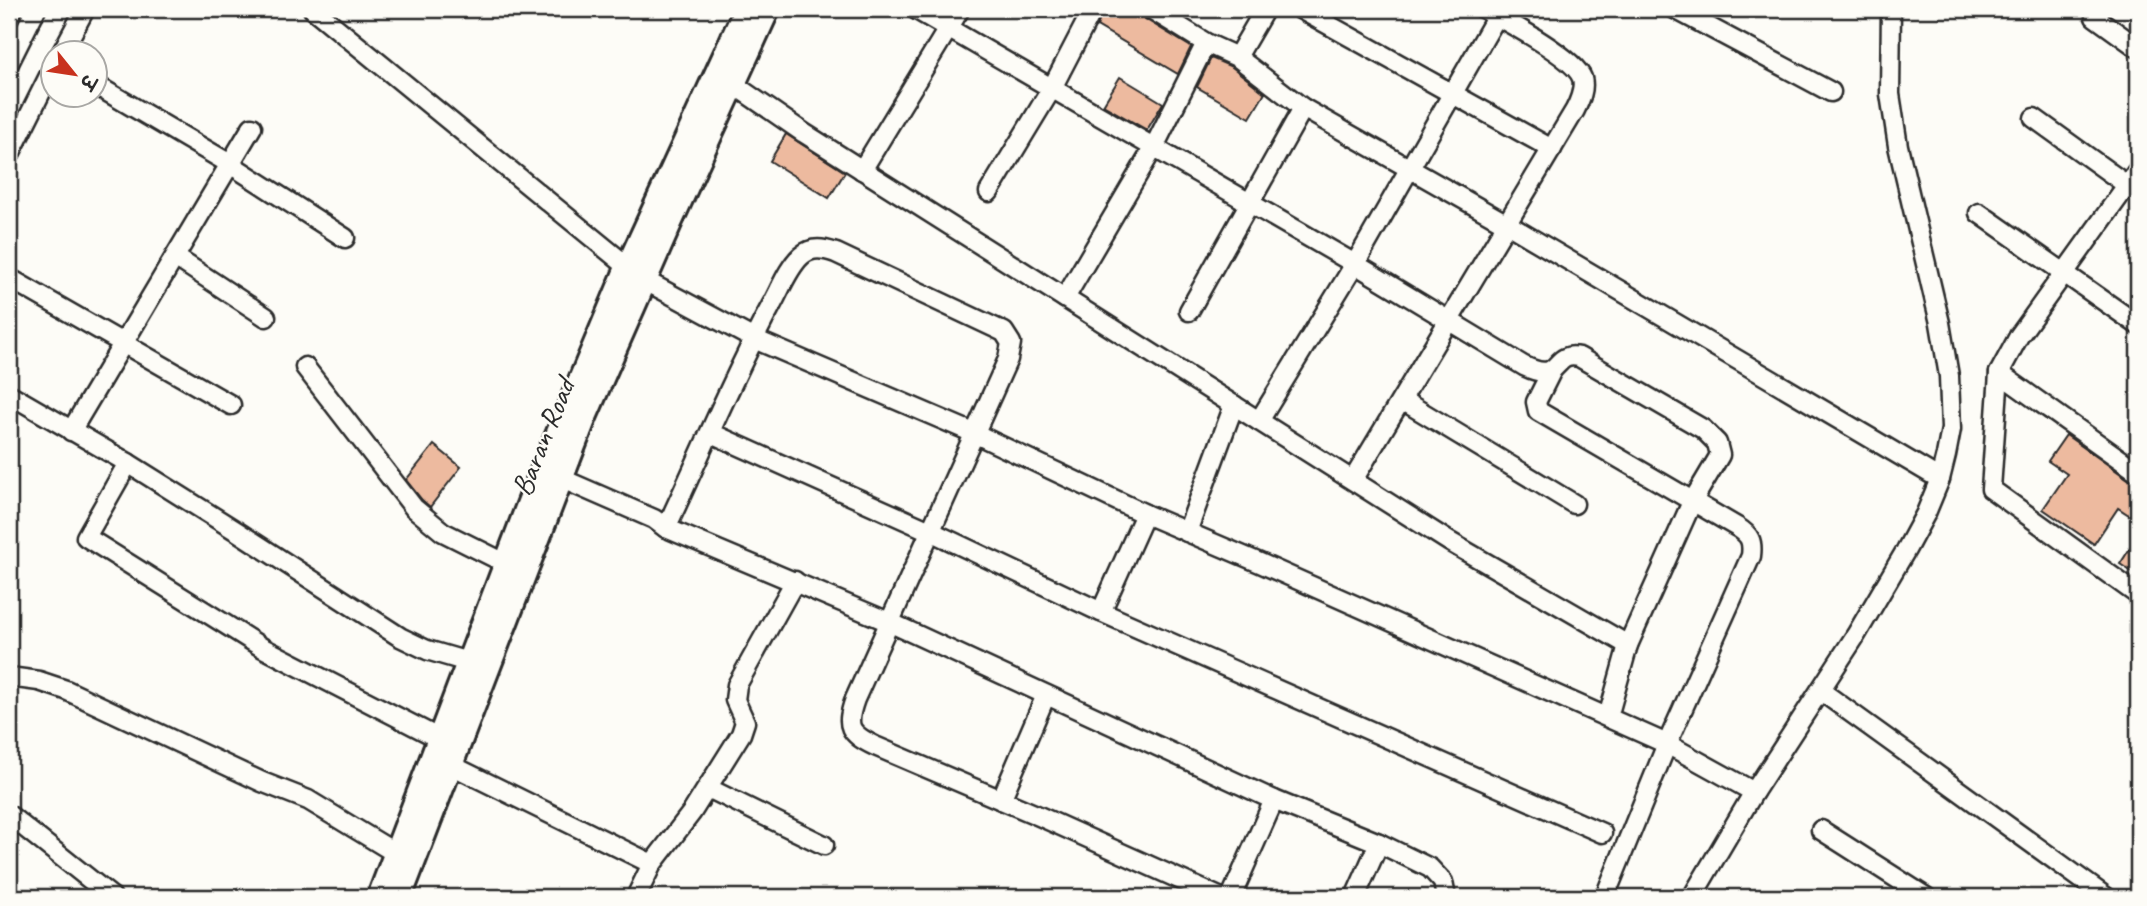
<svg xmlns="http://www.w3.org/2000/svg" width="2147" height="906" font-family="Caveat,'Playpen Sans Deva',sans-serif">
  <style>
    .building { fill: #edba9f; stroke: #2b2b2b; stroke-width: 2 }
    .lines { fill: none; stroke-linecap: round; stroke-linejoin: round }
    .minor-casing { stroke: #2b2b2b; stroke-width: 23 }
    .secondary-casing { stroke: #2b2b2b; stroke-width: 30 }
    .minor { stroke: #fdfcf7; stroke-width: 18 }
    .secondary { stroke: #fdfcf7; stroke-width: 24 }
    .labels { text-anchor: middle; stroke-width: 5; stroke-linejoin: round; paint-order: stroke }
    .street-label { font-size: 30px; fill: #2b2b2b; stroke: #fdfcf7 }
  </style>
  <rect width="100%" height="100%" fill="#fdfcf7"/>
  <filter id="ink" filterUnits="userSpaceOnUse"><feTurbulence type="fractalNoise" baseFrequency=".0143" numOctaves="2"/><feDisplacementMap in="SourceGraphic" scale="14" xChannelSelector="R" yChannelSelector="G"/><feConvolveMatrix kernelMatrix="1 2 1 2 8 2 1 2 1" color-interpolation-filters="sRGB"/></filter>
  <g filter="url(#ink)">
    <g class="building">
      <path d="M1104 9H1137L1145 19 1191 47 1178 74 1097 26Z"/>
      <path d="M1211 58 1232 67 1265 93 1250 118 1197 87Z"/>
      <path d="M1120 77 1163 103 1147 130 1103 105Z"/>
      <path d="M786 134 845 172 829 198 770 161Z"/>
      <path d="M2066 435 2131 481 2138 483V521L2118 508 2094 544 2043 509 2067 474 2048 461Z"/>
      <path d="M434 445 461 467 430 507 422 500 406 480Z"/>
      <path d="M2138 536V576L2120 564Z"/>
    </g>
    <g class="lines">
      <g class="minor-casing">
        <g id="minor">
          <path d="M313 9 644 280 754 339 976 434 1145 514 1260 563 1667 744 1754 792"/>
          <path d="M915 9 1355 264 1524 366C1564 385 1550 351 1579 357L1703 429 1717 443 1720 455 1692 502 1628 645 1608 717"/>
          <path d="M1151 9 1206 43 1237 57 1303 108 1507 224 1940 479"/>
          <path d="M1300 9 1552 149"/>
          <path d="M1675 9 1831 92"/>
          <path d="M2095 17 2138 48"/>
          <path d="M62 52 85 9"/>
          <path d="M1237 57 1265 9"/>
          <path d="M9 63 36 9"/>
          <path d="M94 84 230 164 345 238"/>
          <path d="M733 84 804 133 1450 542 1628 645"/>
          <path d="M2034 118 2138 193"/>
          <path d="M9 156 52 70"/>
          <path d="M862 170 960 9"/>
          <path d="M2138 170 2019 336 1999 373 1991 489 2138 595"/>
          <path d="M989 192 1052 88 1093 9"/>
          <path d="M1979 213 2138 325"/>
          <path d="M175 257 266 317"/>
          <path d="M9 278 231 405"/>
          <path d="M1065 298 1154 147 1206 43"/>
          <path d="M1189 311 1303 108"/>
          <path d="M305 367 414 508 443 532 507 564"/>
          <path d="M1552 370 1536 402 1538 411 1737 527C1750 535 1753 541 1751 556L1667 744 1608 889"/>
          <path d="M1999 373 2138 472"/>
          <path d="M9 394 128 463 238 532 400 637 427 650 468 662"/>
          <path d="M1402 400 1574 504"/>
          <path d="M1259 421 1355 264 1501 9"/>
          <path d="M71 431 252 127"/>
          <path d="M711 433 930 531 1101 612 1602 833"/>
          <path d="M128 463 86 537 263 648 440 739"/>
          <path d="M560 478 654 519 666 528 889 622 1274 800 1379 843 1430 868 1443 882 1446 897"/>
          <path d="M1353 480 1575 110C1580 100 1585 89 1582 78 1574 57 1506 21 1484 9"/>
          <path d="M666 528C701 454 732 378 771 306 780 290 788 268 801 256 812 246 824 249 836 253L1004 332 1011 343 1008 359 855 699C845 727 849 733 875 746L1039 816 1219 897"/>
          <path d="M1187 532 1234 405"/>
          <path d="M1101 612 1145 514"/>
          <path d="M9 677 39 681 66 690 262 782 308 800 397 854"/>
          <path d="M1821 691 2106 897"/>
          <path d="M451 765 652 864"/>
          <path d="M708 788 824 845"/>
          <path d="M1001 800 1046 695"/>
          <path d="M9 815 112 897"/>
          <path d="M1821 830 1926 897"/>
          <path d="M636 897 652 864 692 812 741 734 745 722 735 700 737 685 795 581"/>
          <path d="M1231 897 1274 800"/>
          <path d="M1355 897 1379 843"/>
          <path d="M1692 897 1754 792 1856 635 1906 550 1926 513 1940 479 1946 455 1951 429 1949 376 1940 323 1898 146 1890 94 1891 9"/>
        </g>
      </g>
      <g class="secondary-casing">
        <g id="secondary">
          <path d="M380 897 531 500 628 268 747 9"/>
          <path d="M399 897 584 417 670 221 767 9"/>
        </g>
      </g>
      <use href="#minor" class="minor"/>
      <use href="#secondary" class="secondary"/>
    </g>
  </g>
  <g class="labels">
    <g class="street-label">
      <text transform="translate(543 437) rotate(-68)" y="10">Baran Road</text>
    </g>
  </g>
  <rect width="2147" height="906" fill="none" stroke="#fdfcf7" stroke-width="35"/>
  <rect x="18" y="18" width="2112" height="871" fill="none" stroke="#2b2b2b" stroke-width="2.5" filter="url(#ink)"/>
  <g transform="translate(74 74) rotate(120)"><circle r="33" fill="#fdfcf7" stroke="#a9a8a5" stroke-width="2"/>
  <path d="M0-5L12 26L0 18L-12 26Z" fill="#c8321e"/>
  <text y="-10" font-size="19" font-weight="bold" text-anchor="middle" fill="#2b2b2b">उ</text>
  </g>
</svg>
